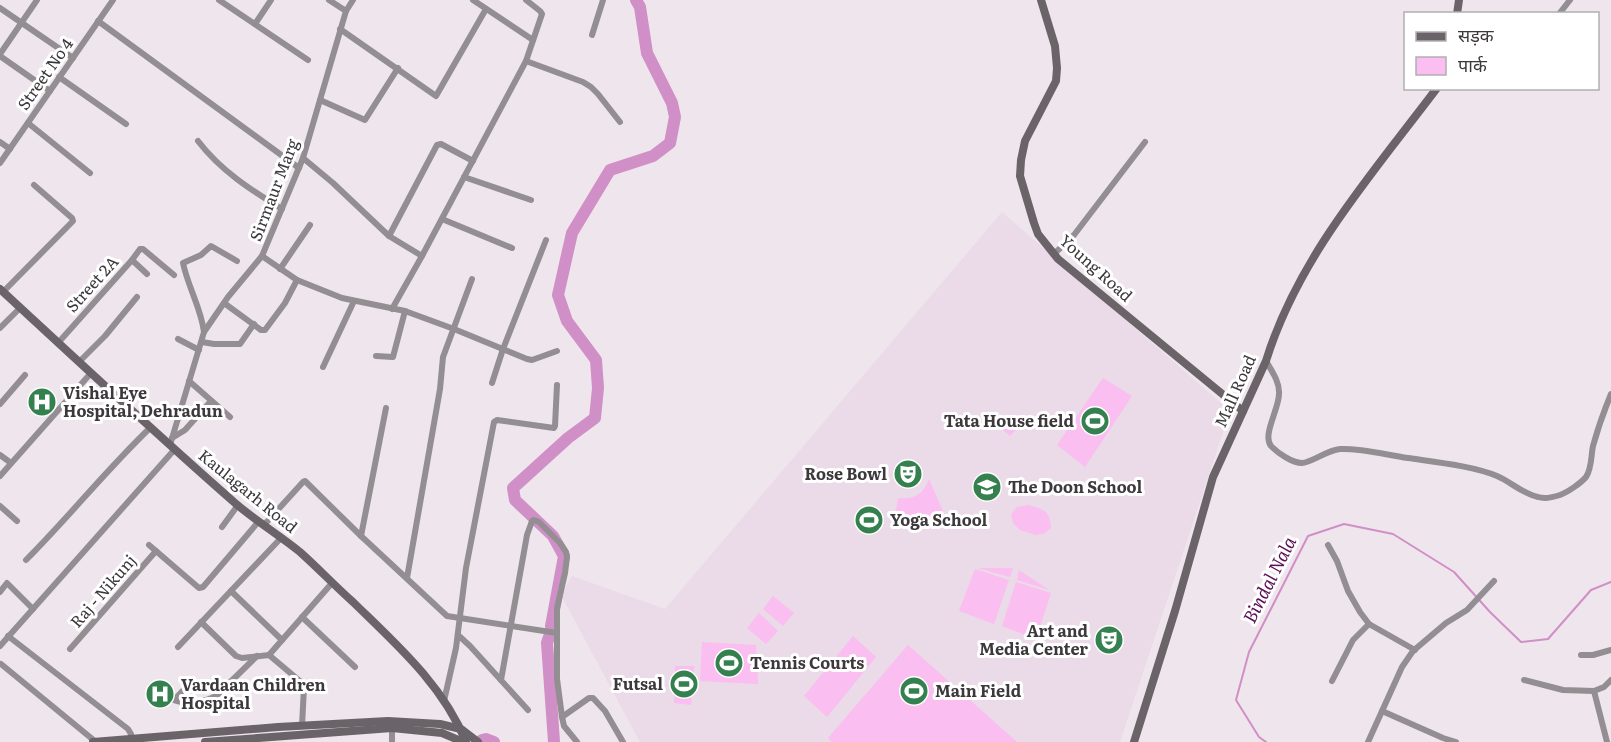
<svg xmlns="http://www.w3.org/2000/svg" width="1611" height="742" font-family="Literata,'Noto Sans Devanagari',serif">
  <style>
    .built { fill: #ebdae8 }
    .green { fill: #fabef0 }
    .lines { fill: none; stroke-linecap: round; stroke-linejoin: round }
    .stream { stroke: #d08fc6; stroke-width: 2 }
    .river { stroke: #d08fc6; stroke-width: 12 }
    .street { stroke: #938e92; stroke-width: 6 }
    .secondary { stroke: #6a6469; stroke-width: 8 }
    .labels { text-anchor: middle; stroke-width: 6; stroke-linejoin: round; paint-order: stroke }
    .street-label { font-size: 16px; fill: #3c383b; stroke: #fff }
    .poi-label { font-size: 16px; font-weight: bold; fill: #3c383b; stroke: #fff; text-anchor: start }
    .water-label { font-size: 18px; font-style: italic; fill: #5d0f56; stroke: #fff }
  </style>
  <rect width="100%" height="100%" fill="#efe5ed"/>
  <path class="built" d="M1002 212 1230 411 1120 742H640L561 595 572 576 665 609Z"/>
  <g class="green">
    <path d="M1103 378 1132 396 1085 467 1057 445Z"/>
    <path d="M1015 415 1023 423 1010 436 1002 429Z"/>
    <path d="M929 479 945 516C929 527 913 530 894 524L898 498C914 500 924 494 929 479Z"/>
    <path d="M1028 505C1043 509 1050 510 1051 528L1045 533 1036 535 1020 530 1013 523 1011 514 1017 507Z"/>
    <path d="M977 568H1013L1010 577Z"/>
    <path d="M975 569 1009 580 994 624 959 611Z"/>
    <path d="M1019 570 1049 590 1017 580Z"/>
    <path d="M1016 582 1051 593 1036 639 1002 626Z"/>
    <path d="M773 596 794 613 783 626 763 609Z"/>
    <path d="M759 613 778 631 766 644 747 628Z"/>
    <path d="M853 636 876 657 827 717 804 696Z"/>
    <path d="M702 642 756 645 758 684 700 681Z"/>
    <path d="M908 645 1017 742H832L828 738Z"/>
    <path d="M675 666H694L691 705 674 703Z"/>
  </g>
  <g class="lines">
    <path class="stream" d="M1266 742 1259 737 1236 700 1249 652 1308 536 1344 524 1393 534 1454 572 1490 612 1521 642 1548 639 1591 590 1611 582"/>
    <g class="river">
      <path d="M551 626 564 556 553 536 515 500 513 488 568 438 595 418 598 388 596 360 567 321 558 295 572 233 610 170 653 156 670 143 675 117 672 103 647 53 640 7 636 0"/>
      <path d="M549 637 547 643 554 742"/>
      <path d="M482 740 486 739 494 742"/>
    </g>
    <g class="street">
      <path d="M219 0 308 60"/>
      <path d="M329 0 346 11"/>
      <path d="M473 0 533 40"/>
      <path d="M0 8 73 58"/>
      <path d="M1559 14 1570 0"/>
      <path d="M98 21 299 168"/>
      <path d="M255 24 271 0"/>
      <path d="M340 29 436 96 486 9"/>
      <path d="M592 35 603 0"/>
      <path d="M0 54 37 0"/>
      <path d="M0 56 50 91"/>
      <path d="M526 61 583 82 591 87 598 94 620 122"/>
      <path d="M59 77 126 124"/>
      <path d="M320 100 365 120 398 68"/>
      <path d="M28 123 90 173"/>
      <path d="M198 141C221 171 251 190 282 209"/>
      <path d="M0 142 10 149"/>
      <path d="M303 158 333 183 389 236 422 256"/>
      <path d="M0 163 113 0"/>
      <path d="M464 177 531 200"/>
      <path d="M442 219 512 248"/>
      <path d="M389 236 437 145 441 144 473 161"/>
      <path d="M1054 254 1074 235 1145 142"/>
      <path d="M262 256 297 280 342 298 405 311 454 329 527 359 532 360 557 351"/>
      <path d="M132 260 140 249H143L174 275"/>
      <path d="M280 269 310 225"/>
      <path d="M3 292 73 221 72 218 34 185"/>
      <path d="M224 303 261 330H265L285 303 297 280"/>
      <path d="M392 309 422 256 526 61 542 14 540 11 526 0"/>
      <path d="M0 328 20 308"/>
      <path d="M204 332C201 308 188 287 183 263L201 255 211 246 237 261"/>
      <path d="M178 339 199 350"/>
      <path d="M202 342 214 344H240L254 324"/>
      <path d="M58 343 132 260 147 274"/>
      <path d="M376 356 393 357 405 311"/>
      <path d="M1266 361C1271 370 1280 382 1279 394 1279 409 1262 435 1271 446 1278 453 1292 463 1302 463 1311 463 1327 450 1340 449 1362 448 1386 455 1408 458 1435 462 1473 466 1497 476 1511 482 1523 494 1538 497 1544 499 1554 497 1560 495 1568 492 1581 483 1586 477 1592 468 1591 455 1593 446 1598 428 1604 411 1611 394"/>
      <path d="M79 362 105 336 137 297"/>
      <path d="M323 367 354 301"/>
      <path d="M189 381 230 417"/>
      <path d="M492 383 503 349 546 240"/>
      <path d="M0 404 25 375"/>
      <path d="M172 438 185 430 211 401"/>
      <path d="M170 445 204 332 228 297 262 256 303 158 346 11 353 0"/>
      <path d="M0 455 11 463"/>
      <path d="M0 476 91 373"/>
      <path d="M0 506 17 521"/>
      <path d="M264 525 303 482 305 481 361 536 447 616 557 633V679L562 717 564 726 577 742"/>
      <path d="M222 527 238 505"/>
      <path d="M361 536 386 408"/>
      <path d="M149 545 199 588 203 587 259 521"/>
      <path d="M1328 545 1337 561 1348 591 1360 612 1369 624 1415 650"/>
      <path d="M26 560C69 517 107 469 151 427"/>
      <path d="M407 578 440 389 443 357 472 279"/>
      <path d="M231 591 282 640"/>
      <path d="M0 592 7 583 33 609"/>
      <path d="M302 617 355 667"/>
      <path d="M201 622 236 656 242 658 269 655 301 682 304 687 302 726"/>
      <path d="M458 635 470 646 528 710"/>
      <path d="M8 636 128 729 131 734 132 739"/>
      <path d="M0 646 175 449"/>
      <path d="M178 647 281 538"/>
      <path d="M70 649 156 551"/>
      <path d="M269 655 332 583"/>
      <path d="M1581 655H1593L1611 650"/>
      <path d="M1 664 96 742"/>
      <path d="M501 680 527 535 532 521 534 520 539 522 560 543 566 552 567 557 565 573 557 608V633"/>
      <path d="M1524 680 1563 690 1594 691"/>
      <path d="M192 681 174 700C186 705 205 702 216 696L257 656"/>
      <path d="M1332 681 1353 640 1369 624"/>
      <path d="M444 701 456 648 466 568 494 422 497 420 554 428 555 426 557 385"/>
      <path d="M1382 711 1443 738 1456 742"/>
      <path d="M562 717 589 698H593L605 711 623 742"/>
      <path d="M392 728V742"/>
      <path d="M1368 742 1402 667 1413 651 1446 623 1467 610 1494 581"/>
      <path d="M1607 742 1594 691 1604 687 1611 680"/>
    </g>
    <g class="secondary">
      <path d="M1041 0 1055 46 1057 68 1056 81 1025 141 1021 160 1020 176 1034 223 1038 234 1058 259 1243 411"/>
      <path d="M1457 14 1459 0"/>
      <path d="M0 289C78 361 155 433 235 503 256 521 279 535 300 552 318 568 335 586 353 602 396 644 443 685 466 742"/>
      <path d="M93 742 278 727 388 721 440 724 461 729 478 742"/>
      <path d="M205 742 392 728 442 733 463 742"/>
      <path d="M1134 742 1175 611 1213 477 1266 361C1298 257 1373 173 1437 88"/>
    </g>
  </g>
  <defs>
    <g id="hospital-disc" transform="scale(1.5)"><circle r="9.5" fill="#34804e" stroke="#fff"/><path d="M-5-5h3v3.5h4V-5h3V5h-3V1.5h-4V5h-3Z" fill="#fff"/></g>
    <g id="stadium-disc" transform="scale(1.5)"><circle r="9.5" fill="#34804e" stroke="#fff"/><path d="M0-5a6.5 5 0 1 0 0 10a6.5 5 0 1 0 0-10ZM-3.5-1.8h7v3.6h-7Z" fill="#fff"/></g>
    <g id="theatre-disc" transform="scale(1.5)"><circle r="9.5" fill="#34804e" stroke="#fff"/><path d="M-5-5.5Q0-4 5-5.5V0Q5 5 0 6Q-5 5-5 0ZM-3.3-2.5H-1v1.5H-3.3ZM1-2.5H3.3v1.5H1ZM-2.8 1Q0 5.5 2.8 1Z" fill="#fff"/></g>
    <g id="school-disc" transform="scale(1.5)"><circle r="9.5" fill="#34804e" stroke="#fff"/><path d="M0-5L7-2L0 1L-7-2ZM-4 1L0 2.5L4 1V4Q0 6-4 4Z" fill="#fff"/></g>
  </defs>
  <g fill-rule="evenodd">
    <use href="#hospital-disc" x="42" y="402"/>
    <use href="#stadium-disc" x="1095" y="421"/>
    <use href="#theatre-disc" x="908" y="474"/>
    <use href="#school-disc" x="987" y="487"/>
    <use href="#stadium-disc" x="869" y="520"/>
    <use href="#theatre-disc" x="1109" y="640"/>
    <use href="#stadium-disc" x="729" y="663"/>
    <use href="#stadium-disc" x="684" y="684"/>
    <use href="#stadium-disc" x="914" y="691"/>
    <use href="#hospital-disc" x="160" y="694"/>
  </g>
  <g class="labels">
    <g class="street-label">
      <text transform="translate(45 74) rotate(-55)" y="6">Street No 4</text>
      <text transform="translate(274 190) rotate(-69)" y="6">Sirmaur Marg</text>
      <text transform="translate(1096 268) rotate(42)" y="6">Young Road</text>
      <text transform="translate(92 284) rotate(-48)" y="6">Street 2A</text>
      <text transform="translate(1235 391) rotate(-66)" y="6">Mall Road</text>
      <text transform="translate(248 491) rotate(39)" y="6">Kaulagarh Road</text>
      <text transform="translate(103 591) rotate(-49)" y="6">Raj - Nikunj</text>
    </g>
    <g class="poi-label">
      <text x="63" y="399">Vishal Eye<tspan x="63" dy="18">Hospital, Dehradun</tspan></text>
      <text x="1074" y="427" text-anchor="end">Tata House field</text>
      <text x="887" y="480" text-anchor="end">Rose Bowl</text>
      <text x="1008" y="493">The Doon School</text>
      <text x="890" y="526">Yoga School</text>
      <text x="1088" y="637" text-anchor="end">Art and<tspan x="1088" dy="18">Media Center</tspan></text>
      <text x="750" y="669">Tennis Courts</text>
      <text x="663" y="690" text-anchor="end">Futsal</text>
      <text x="181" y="691">Vardaan Children<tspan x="181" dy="18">Hospital</tspan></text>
      <text x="935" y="697">Main Field</text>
    </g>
    <g class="water-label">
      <text transform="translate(1270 580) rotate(-63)" y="6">Bindal Nala</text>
    </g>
  </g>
  <rect x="1404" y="12" width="195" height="78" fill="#ffffff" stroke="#b1afb1" stroke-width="1.5"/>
  <rect x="1416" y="32" width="30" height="9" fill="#6a6469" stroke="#b1afb1" stroke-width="1.5"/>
  <text x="1458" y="42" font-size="18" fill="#3c383b">सड़क</text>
  <rect x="1416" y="57" width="30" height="18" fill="#fabef0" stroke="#b1afb1" stroke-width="1.5"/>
  <text x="1458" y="72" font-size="18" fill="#3c383b">पार्क</text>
</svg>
